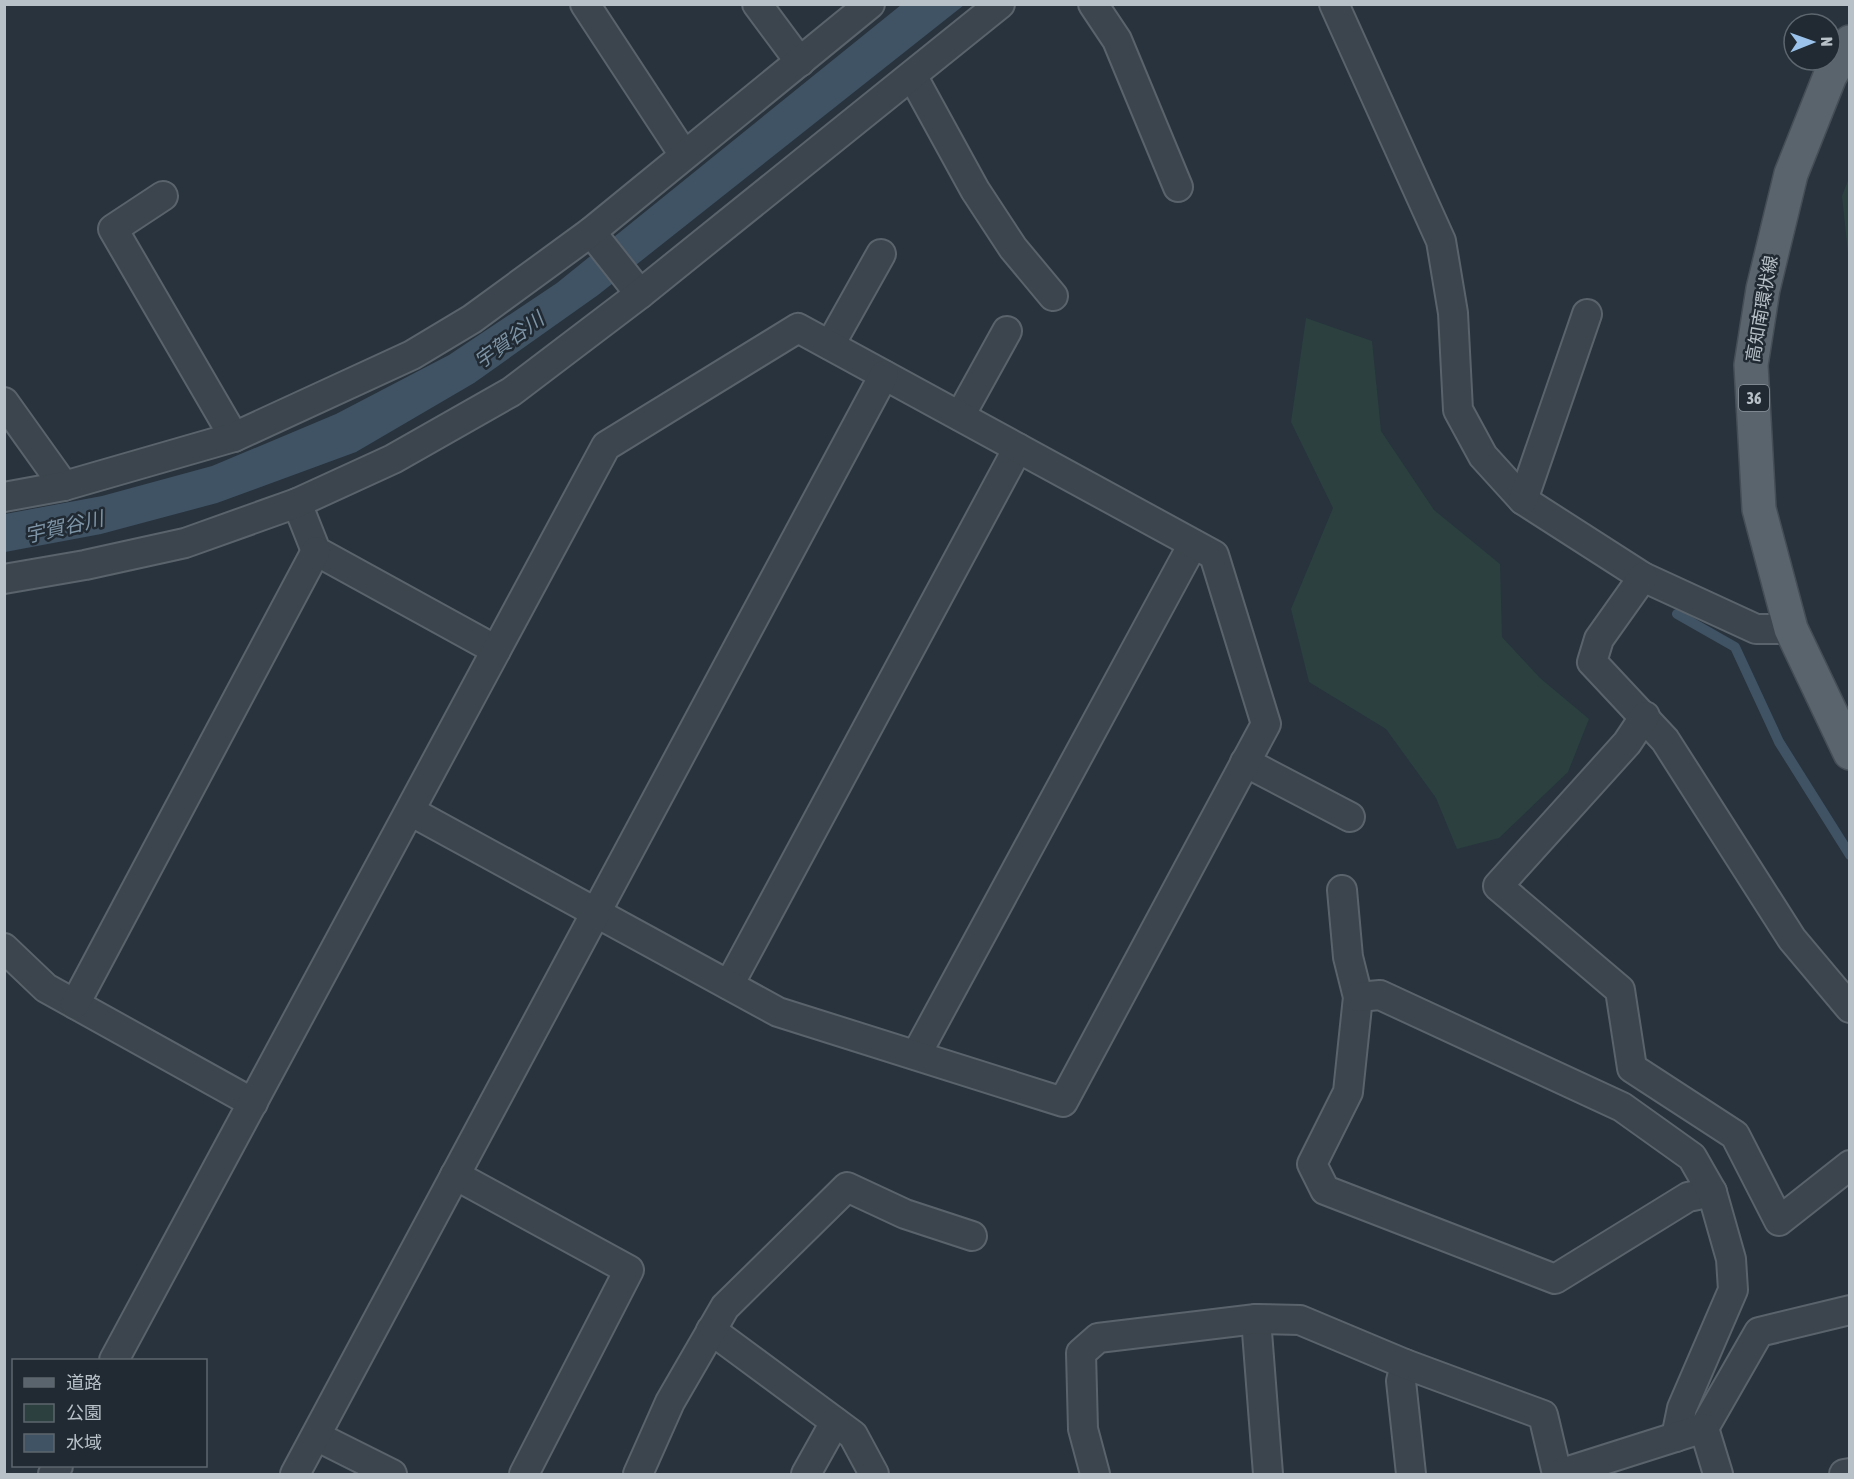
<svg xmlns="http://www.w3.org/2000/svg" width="1854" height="1479" font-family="'Asap Condensed','Noto Sans JP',sans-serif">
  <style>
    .green { fill: #2b403f }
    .water { fill: #405364 }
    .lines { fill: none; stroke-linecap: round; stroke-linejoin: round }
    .stream { stroke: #405364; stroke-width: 10 }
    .street-casing { stroke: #5a636b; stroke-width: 32 }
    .primary-casing { stroke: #454e56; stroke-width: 36 }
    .street { stroke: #3c454d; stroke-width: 28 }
    .primary { stroke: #5a646d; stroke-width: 33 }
    .labels { text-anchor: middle; stroke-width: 5; stroke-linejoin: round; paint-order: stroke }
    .shield { fill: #212a32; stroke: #8b939b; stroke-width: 1.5 }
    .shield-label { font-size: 16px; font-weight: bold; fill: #b8c0c8 }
    .street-label { font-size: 18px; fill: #b8c0c8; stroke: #212a32 }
    .water-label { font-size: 20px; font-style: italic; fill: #7d94a7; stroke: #212a32 }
  </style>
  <rect width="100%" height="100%" fill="#28333d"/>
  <g class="green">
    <path d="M1849 178V263L1842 196Z"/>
    <path d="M1306 318 1372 341 1381 431 1434 510 1500 564 1502 637 1540 678 1589 719 1568 772 1499 838 1457 849 1436 798 1386 729 1309 682 1291 609 1333 508 1291 422Z"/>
  </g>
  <path class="water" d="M901 5H964L598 295 474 383 356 452 217 503 101 534 5 552V514L102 496 212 466 336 414 449 355 557 283Z"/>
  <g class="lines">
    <path class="stream" d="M1677 614 1735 647 1779 742 1850 855"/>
    <g class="street-casing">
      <g id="street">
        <path d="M585 4 684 155"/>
        <path d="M757 4 800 62"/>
        <path d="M1093 4 1117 40 1178 187"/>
        <path d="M1334 4 1441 241 1453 313 1458 410 1483 456 1523 500 1643 577 1756 629H1791"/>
        <path d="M913 77 975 190 1013 248 1053 296"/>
        <path d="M163 196 113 229 234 437"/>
        <path d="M591 232 640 294"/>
        <path d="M830 345 881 254"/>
        <path d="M4 402 64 486"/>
        <path d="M960 416 1007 331"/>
        <path d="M4 497 64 486 234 437 412 355 472 319 591 232 870 4"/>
        <path d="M1523 500 1587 314"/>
        <path d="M297 503 316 551 496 650"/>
        <path d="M1643 577 1599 639 1592 662 1665 740 1792 939 1850 1008"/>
        <path d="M4 579 85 565 185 543 297 503 393 459 511 392 640 294 1000 4"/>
        <path d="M1645 716 1627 743 1498 886 1620 990 1632 1068 1735 1135 1779 1221 1850 1165"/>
        <path d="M1245 762 1350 817"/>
        <path d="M1342 890 1348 957 1358 997 1348 1092 1312 1164 1325 1190 1555 1279 1688 1197 1712 1192"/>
        <path d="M4 948 46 988 253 1103"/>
        <path d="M729 985 1018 448"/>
        <path d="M1358 997 1380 995 1622 1107 1692 1157 1712 1192 1731 1259 1733 1290 1682 1408 1676 1437"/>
        <path d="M75 1004 316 551"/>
        <path d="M916 1055 1193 544"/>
        <path d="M455 1175 629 1270 524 1474"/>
        <path d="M1256 1319 1268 1474"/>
        <path d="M711 1330 853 1435 874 1474"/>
        <path d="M114 1360 606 446 798 328 1214 555 1266 724 1063 1102 778 1012 410 811"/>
        <path d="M1405 1364 1401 1381 1411 1474"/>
        <path d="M1704 1428 1759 1332 1850 1310"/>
        <path d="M316 1436 392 1474"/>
        <path d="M53 1474 58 1466"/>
        <path d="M295 1474 884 375"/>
        <path d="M638 1474 670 1402 725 1307 847 1187 905 1214 972 1236"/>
        <path d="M806 1474 835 1422"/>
        <path d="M1095 1474 1083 1429 1081 1353 1098 1338 1256 1319 1300 1320 1405 1364 1543 1415 1557 1474"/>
        <path d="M1559 1474 1704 1428 1718 1474"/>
        <path d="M1844 1474 1850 1473"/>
      </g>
    </g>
    <g class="primary-casing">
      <path id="primary" d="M1850 42 1830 76 1791 174 1763 289 1751 365 1759 509 1791 629 1850 753"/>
    </g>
    <use href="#street" class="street"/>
    <use href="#primary" class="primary"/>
  </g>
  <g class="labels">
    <rect class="shield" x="1739" y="385" width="30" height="26" rx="4.5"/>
    <g class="shield-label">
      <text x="1754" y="404">36</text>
    </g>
    <g class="street-label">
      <text transform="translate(1762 309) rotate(-80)" y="6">高知南環状線</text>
    </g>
    <g class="water-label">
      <text transform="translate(509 340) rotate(-36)" y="7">宇賀谷川</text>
      <text transform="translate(64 527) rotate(-13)" y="7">宇賀谷川</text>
    </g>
  </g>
  <rect width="1854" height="1479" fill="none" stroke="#b8c0c8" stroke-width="12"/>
  <rect x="12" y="1359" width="195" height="108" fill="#212a32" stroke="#5d666e" stroke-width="1.5"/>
  <rect x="24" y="1378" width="30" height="9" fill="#5a646d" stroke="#5d666e" stroke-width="1.5"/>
  <text x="66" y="1389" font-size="18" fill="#b8c0c8">道路</text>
  <rect x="24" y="1404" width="30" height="18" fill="#2b403f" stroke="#5d666e" stroke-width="1.5"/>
  <text x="66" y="1419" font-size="18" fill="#b8c0c8">公園</text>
  <rect x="24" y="1434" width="30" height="18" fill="#405364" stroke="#5d666e" stroke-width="1.5"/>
  <text x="66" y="1449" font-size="18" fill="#b8c0c8">水域</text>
  <g transform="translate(1812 42) rotate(89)"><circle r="28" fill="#212a32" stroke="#5d666e" stroke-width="1.5"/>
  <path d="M0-4.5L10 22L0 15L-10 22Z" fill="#9ac2eb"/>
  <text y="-9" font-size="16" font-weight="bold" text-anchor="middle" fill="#b8c0c8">N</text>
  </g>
</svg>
